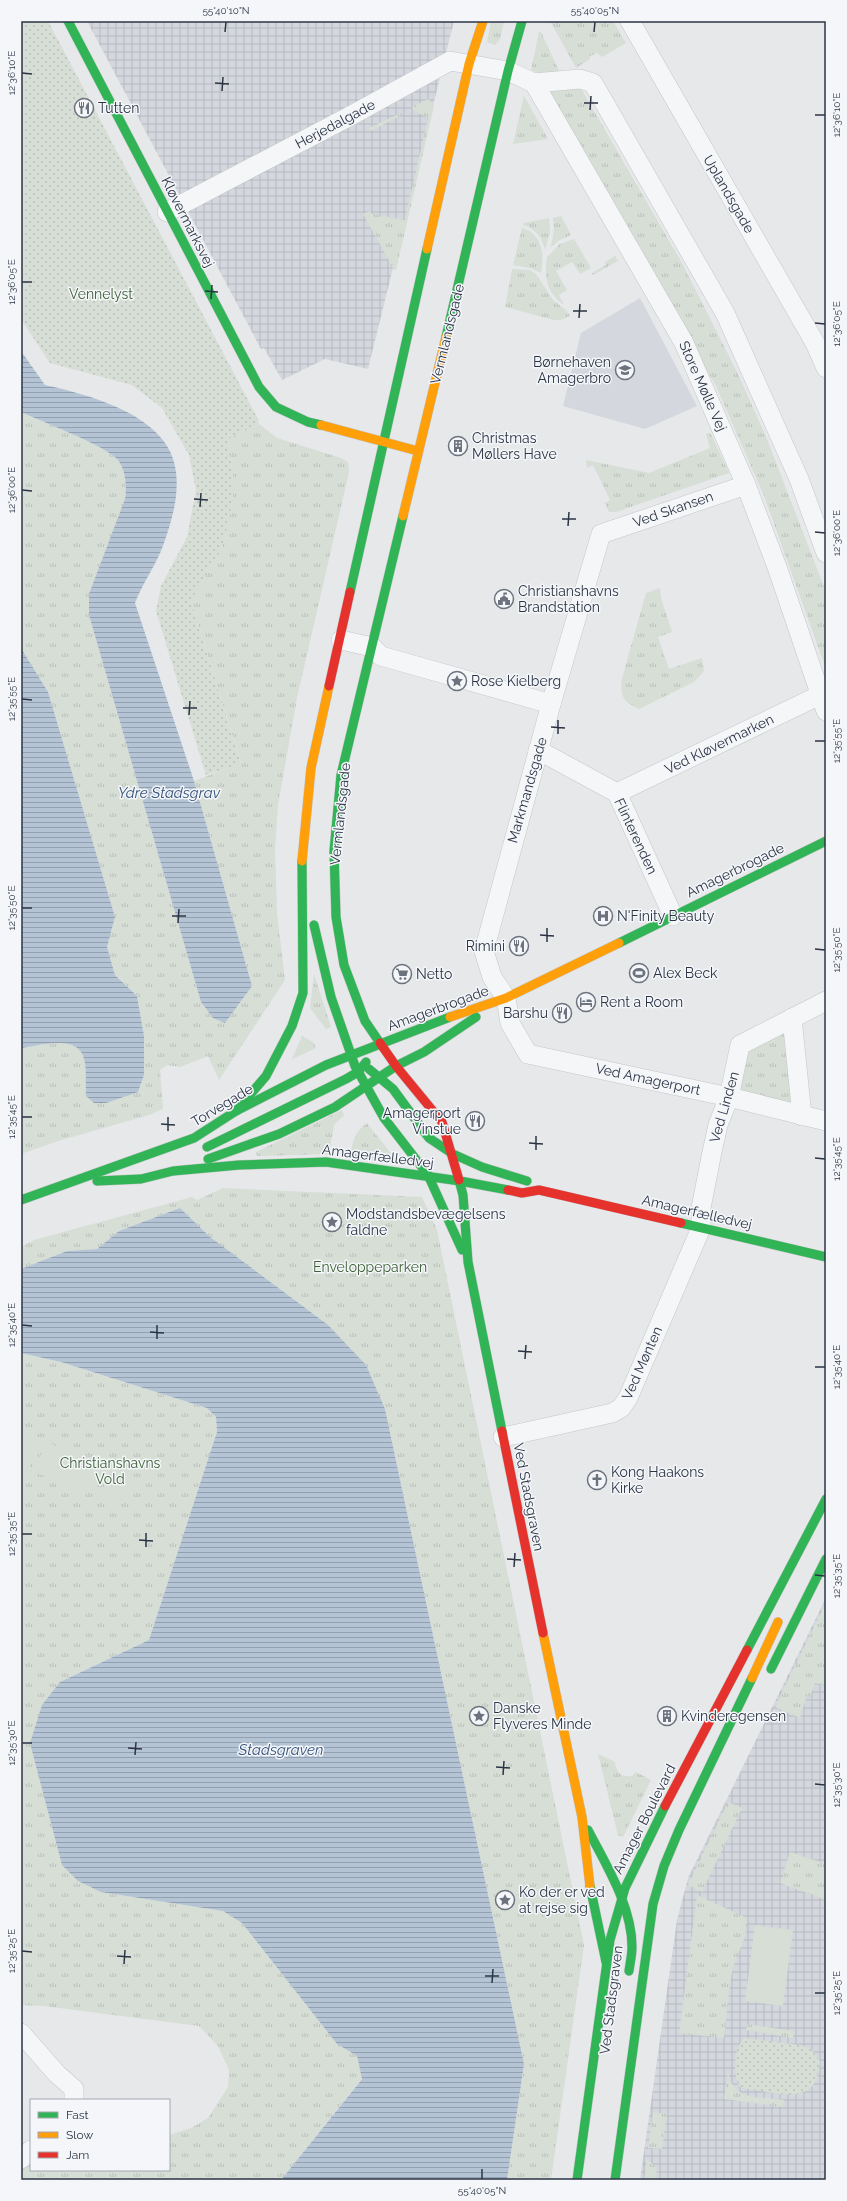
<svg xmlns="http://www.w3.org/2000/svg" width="847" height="2201" font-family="Raleway,sans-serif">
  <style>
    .built { fill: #d4d7dd }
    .industrial { fill: url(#industrial-grid) }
    .grass { fill: url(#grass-tufts) }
    .garden { fill: url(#garden-dots) }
    .pitch { fill: #d6ded6 }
    .water { fill: url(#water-rules) }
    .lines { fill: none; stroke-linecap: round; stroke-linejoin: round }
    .street-casing { stroke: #c4c6c8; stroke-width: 20 }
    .fast-casing { stroke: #c4c6c8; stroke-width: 10 }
    .slow-casing { stroke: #c4c6c8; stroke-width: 10 }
    .jam-casing { stroke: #c4c6c8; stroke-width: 10 }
    .street { stroke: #f5f6f7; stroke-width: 19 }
    .fast { stroke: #30b455; stroke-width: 9 }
    .slow { stroke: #ff9f0a; stroke-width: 9 }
    .jam { stroke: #e5322d; stroke-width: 9 }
    .ticks { fill: none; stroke: #2b3445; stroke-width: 1.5 }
    .labels { text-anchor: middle; stroke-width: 3; stroke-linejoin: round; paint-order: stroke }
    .poi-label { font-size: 14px; fill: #2b3445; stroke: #f4f6f9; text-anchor: start }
    .street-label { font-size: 14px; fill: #2b3445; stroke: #f4f6f9 }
    .park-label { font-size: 14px; fill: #3f6138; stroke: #f4f6f9 }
    .water-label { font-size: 15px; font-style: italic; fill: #34527a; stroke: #f4f6f9 }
    .neatline { fill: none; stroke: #2b3445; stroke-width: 1.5 }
    .ticks-label { font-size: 10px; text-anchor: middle; fill: #2b3445 }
  </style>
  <defs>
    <pattern id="industrial-grid" width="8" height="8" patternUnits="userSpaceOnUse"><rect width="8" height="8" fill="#d4d7dd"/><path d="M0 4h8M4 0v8" fill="none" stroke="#b6b9bf"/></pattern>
    <pattern id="grass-tufts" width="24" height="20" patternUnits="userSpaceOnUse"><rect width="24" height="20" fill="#d6ded6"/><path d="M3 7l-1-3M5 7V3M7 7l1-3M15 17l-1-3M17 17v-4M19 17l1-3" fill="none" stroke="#b8bfb9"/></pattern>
    <pattern id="garden-dots" width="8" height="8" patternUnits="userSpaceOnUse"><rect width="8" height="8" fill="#d6ded6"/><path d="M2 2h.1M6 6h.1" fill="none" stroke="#b8bfb9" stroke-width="1.8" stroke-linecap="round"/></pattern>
    <pattern id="water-rules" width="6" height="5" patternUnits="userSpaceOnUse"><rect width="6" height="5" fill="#b4c4d5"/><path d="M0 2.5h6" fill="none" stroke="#93a0af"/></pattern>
  </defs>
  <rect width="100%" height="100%" fill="#e6e8ea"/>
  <path class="built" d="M640 298 697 406 645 429 563 406 581 333Z"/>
  <g class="industrial">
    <path d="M87 21H454L368 369 325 359 282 380 264 348 261 349Z"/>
    <path d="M826 1598V2180H640L677 1920 688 1878Z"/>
  </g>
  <g class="grass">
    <path d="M491 21H504L500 39 495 45 487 42Z"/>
    <path d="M550 21H613L626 43 602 57 597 53 590 56V59L576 68Z"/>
    <path d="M539 32H541L561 75H544L531 70Z"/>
    <path d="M579 85 682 263 738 374 767 439 826 592V669L764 496 716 386 547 91Z"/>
    <path d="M524 96 548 139 513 144Z"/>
    <path d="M428 99 434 106 396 270H394L363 214 370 211 372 214 405 220 428 118 413 110 412 107Z"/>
    <path d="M401 113 402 115 371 131 369 128Z"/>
    <path d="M561 216 571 235 558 241 551 247 554 229 553 218Z"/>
    <path d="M549 218 550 232 545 250C542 237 536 229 523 225L524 223Z"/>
    <path d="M522 228C543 234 544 255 541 273L530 268 513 265Z"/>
    <path d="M574 239 591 268 580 274 572 262 556 271 567 290 559 295 564 305C546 292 544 277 547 257L560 244Z"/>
    <path d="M615 256 618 261 593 275 592 273 606 265 605 262Z"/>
    <path d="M512 269 530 270 536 274 553 300 567 311 570 316 561 320H554L505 307Z"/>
    <path d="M21 412C40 421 107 446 118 460 126 471 127 486 125 499L89 615 201 1002 213 1018 252 986 194 781 241 763 191 601 222 548 229 521 234 486 228 439 259 424 277 438 341 458 348 462 349 472 297 698 278 805 275 849 277 913 285 980 219 1080 208 1056 180 1067 167 1065 160 1070 163 1109 149 1115 58 1141 21 1154V1048C39 1046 78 1033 84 1059 87 1070 85 1084 86 1096L138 1092 144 1075V1036L137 996 115 974 107 947 115 917 48 692 21 648Z"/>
    <path d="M709 433 711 434 729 473 616 512H609L605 503 610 500 593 465 587 468 586 460 649 473 710 448 706 434Z"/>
    <path d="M660 588 661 598 672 632 658 637 669 669 702 658 704 671 694 682 639 709C623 701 622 699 621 682L646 593Z"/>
    <path d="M314 974 331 1027 326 1029 310 1008Z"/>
    <path d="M784 1033 792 1102 742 1092 740 1089 748 1052Z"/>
    <path d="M302 1036 313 1042 316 1048 292 1059Z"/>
    <path d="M342 1110 344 1115 334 1125 329 1154 257 1156 256 1152Z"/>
    <path d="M367 1123 397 1161 350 1156C352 1143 355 1131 367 1123Z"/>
    <path d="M223 1188 422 1197 437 1230 584 1945 551 2180H507L524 2064 385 1409 180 1208 119 1231 97 1249 67 1251 21 1269V1247L34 1240 192 1197 197 1200Z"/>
    <path d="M21 1353 61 1362 207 1408 216 1417 217 1432 149 1640 60 1682 101 1892 223 1911 242 1923 337 2044 357 2056 362 2078 281 2180H21V2167L31 2159V2170H169V2135L191 2128 208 2118 228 2087 229 2070 218 2046 199 2026 44 2006 21 2005Z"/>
    <path d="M826 1602V1656L824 1664 826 1665V1686L815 1683 810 1697 807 1696 800 1718 775 1707Z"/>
    <path d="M598 1754 615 1762C616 1773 621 1777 632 1776L636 1772 651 1780 623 1837 618 1835Z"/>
    <path d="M728 1802 742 1808 702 1892 688 1885Z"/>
    <path d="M790 1852 826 1864V1900L780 1883Z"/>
    <path d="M697 1895 747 1918C748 1939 738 1950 733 1968 728 1991 727 2015 724 2038L679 2033Z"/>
    <path d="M747 2024 794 2031 793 2038 746 2030Z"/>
    <path d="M728 2073C734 2101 760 2097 784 2100L783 2107 724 2099Z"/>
    <path d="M653 2112 667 2114 662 2149 648 2148Z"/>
    <path d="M647 2159 656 2167 657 2180H644Z"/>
  </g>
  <g class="garden">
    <path d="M21 21H48L258 419 259 424 228 439 234 486 229 521 222 548 191 601 241 764 206 775 156 611 161 586 187 537 196 490 189 455 162 408 132 385 50 363 21 319Z"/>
    <path d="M745 2038 800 2045 810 2048 820 2061C818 2111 775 2091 741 2088 732 2077 733 2046 745 2038Z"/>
  </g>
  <g class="pitch">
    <path d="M23 1436 37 1440 29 1471 21 1468V1444Z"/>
    <path d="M46 1442 103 1464 92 1494 34 1472Z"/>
    <path d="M118 1470 132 1475 121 1505 107 1500Z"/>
    <path d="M755 1925 793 1930 783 2006 745 2001Z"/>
  </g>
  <g class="water">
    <path d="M21 351 45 385C90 395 171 416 176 472 179 496 172 520 164 543 157 564 143 582 135 603L194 781 252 986 225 1023 213 1018 201 1002 89 615V594L125 499C127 487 126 471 118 460 107 446 40 421 21 412Z"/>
    <path d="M21 648 48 692 115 917 107 947 115 975 137 996 144 1036V1075L138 1092 106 1103H94L86 1096C85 1084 87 1070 84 1059 78 1033 39 1046 21 1048Z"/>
    <path d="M180 1208 210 1237 328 1325 366 1365 385 1409 524 2064 507 2180H281L362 2079 357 2056 337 2044 242 1923 223 1911 101 1892 78 1881 62 1865 30 1743 42 1705 60 1682 149 1640 217 1432 216 1417 207 1408 61 1362 21 1353V1269L67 1251 97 1249 119 1231Z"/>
  </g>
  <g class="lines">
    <g class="street-casing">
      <g id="street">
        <path d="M630 21 815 343 826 368"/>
        <path d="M534 83 580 79 593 83 725 313 799 479 826 553"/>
        <path d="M167 212 352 115 450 61 508 71 534 83 684 343 746 485 777 567 826 711"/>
        <path d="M746 485 601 534 551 704 484 951 492 977 506 998 510 1023 528 1054 729 1097 826 1121"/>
        <path d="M341 640 372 647 381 656 551 704"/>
        <path d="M538 750 617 793 673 916"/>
        <path d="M617 793 820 695"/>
        <path d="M792 1018 802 1116"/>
        <path d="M503 1437 612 1413 621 1408 628 1398 701 1228V1208L712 1152 718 1125 729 1097 740 1045 826 1001"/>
        <path d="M21 2033 57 2074 74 2089V2100"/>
        <path d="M21 2159 31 2150"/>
      </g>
    </g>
    <g class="fast-casing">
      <g id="fast">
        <path d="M68 21 259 387 276 407 308 422 321 425"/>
        <path d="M446 337 508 71 522 21"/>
        <path d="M350 592 427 249"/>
        <path d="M314 925 331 997 355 1066 384 1118 428 1175 462 1250"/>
        <path d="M619 943 826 841"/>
        <path d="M380 1043 365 1021 344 965 336 917 334 851 341 775 403 516"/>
        <path d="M369 1069 393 1089 429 1138 453 1154 482 1167 527 1181"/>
        <path d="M236 1111 266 1076 292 1026 303 993 302 861"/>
        <path d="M207 1147 346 1079 358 1072 366 1062"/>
        <path d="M208 1159 279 1134 335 1107 396 1066 424 1052 476 1017"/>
        <path d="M459 1180 463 1195 468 1262 502 1431"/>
        <path d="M97 1181 141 1179 173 1171 239 1165 326 1162 460 1181 508 1190"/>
        <path d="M21 1200 194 1138 236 1111 326 1065 450 1017"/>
        <path d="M681 1223 826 1257"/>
        <path d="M747 1650 826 1499"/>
        <path d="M771 1669 826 1559"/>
        <path d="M588 1830C606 1865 632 1906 632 1947 632 1955 630 1963 629 1971"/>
        <path d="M590 1886 606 1962"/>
        <path d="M577 2180 610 1940 625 1888 665 1806"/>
        <path d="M615 2180 653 1904 664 1866 679 1830 752 1678"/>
      </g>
    </g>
    <g class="slow-casing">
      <g id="slow">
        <path d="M427 249 469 64 483 21"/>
        <path d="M321 425 418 451"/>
        <path d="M403 516 446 337"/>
        <path d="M302 861 311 768 329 686"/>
        <path d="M450 1017 506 998 619 943"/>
        <path d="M543 1633 582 1817 590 1886"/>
        <path d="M752 1678 778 1622"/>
      </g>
    </g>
    <g class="jam-casing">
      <g id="jam">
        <path d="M329 686 350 592"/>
        <path d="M380 1043 396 1066 442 1122 459 1180"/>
        <path d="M508 1190 522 1193 539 1190 681 1223"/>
        <path d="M502 1431 543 1633"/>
        <path d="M665 1806 747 1650"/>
      </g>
    </g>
    <use href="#street" class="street"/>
    <use href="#fast" class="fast"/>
    <use href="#slow" class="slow"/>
    <use href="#jam" class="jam"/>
  </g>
  <path class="ticks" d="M225 32 226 22M594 32 595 22M22 73 32 74M215 83 229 84M222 91 223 77M584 103H598M590 110 591 96M815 115H825M22 282H32M205 291 218 292M211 299 212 285M573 311H587M579 318 580 304M815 323 825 324M22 490 32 491M194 499 208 500M200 507 201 493M562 519H576M568 526 569 512M815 532 825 533M22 699 32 700M183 708H197M189 715 190 701M551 727 565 728M558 734V720M815 741H825M22 908H32M172 916H186M178 923 179 909M540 935 554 936M547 942V928M815 949 825 950M22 1117H32M161 1124 175 1125M168 1131V1117M529 1143 543 1144M536 1150V1136M815 1158 825 1159M22 1325 32 1326M150 1332 164 1333M157 1339V1325M518 1351 532 1352M525 1359 526 1345M815 1367H825M22 1534H32M139 1540 153 1541M146 1547V1533M507 1559 521 1560M514 1567 515 1553M815 1575 825 1576M22 1743H32M128 1748 142 1749M135 1755 136 1742M496 1767 510 1768M503 1775 504 1761M815 1784 825 1785M22 1951 32 1952M117 1956 131 1957M124 1964 125 1950M485 1976H499M492 1983 493 1969M815 1993H825M482 2179V2169"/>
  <defs>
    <g id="restaurant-ring" transform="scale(1)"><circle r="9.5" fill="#f4f6f9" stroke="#6c737f" stroke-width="1.5"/><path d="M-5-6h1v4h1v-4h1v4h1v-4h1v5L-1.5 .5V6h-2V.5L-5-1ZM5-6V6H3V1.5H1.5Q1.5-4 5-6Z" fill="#6c737f"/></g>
    <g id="school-ring" transform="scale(1)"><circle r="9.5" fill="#f4f6f9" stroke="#6c737f" stroke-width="1.5"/><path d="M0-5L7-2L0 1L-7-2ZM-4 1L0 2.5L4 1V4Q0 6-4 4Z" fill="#6c737f"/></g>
    <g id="building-ring" transform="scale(1)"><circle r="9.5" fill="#f4f6f9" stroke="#6c737f" stroke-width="1.5"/><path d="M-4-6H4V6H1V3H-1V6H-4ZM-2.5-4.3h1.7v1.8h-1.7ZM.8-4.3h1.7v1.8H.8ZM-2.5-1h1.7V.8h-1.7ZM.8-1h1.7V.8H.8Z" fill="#6c737f"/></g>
    <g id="civic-ring" transform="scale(1)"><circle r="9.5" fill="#f4f6f9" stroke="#6c737f" stroke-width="1.5"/><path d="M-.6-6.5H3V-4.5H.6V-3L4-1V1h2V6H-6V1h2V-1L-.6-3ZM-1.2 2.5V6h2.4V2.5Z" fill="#6c737f"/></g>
    <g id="sight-ring" transform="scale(1)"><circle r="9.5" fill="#f4f6f9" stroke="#6c737f" stroke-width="1.5"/><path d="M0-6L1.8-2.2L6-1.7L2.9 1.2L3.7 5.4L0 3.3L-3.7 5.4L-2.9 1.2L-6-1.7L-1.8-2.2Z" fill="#6c737f"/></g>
    <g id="hospital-ring" transform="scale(1)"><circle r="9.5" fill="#f4f6f9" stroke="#6c737f" stroke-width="1.5"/><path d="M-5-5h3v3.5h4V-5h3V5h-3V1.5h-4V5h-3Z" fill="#6c737f"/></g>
    <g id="stadium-ring" transform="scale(1)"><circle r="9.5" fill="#f4f6f9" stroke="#6c737f" stroke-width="1.5"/><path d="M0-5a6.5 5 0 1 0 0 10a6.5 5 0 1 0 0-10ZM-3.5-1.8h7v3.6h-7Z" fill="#6c737f"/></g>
    <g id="supermarket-ring" transform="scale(1)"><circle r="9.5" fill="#f4f6f9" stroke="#6c737f" stroke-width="1.5"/><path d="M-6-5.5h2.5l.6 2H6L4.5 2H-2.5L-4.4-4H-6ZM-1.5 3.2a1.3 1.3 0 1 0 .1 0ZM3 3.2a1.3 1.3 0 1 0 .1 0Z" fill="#6c737f"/></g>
    <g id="hotel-ring" transform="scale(1)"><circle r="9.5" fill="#f4f6f9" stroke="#6c737f" stroke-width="1.5"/><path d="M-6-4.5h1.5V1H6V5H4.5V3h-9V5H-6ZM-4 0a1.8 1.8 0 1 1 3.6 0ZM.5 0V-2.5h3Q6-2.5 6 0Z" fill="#6c737f"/></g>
    <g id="church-ring" transform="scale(1)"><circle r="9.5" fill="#f4f6f9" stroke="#6c737f" stroke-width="1.5"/><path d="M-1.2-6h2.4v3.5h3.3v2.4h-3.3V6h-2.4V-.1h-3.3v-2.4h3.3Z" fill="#6c737f"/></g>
  </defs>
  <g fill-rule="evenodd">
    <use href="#restaurant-ring" x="84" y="108"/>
    <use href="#school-ring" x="625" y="370"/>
    <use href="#building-ring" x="458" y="446"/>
    <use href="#civic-ring" x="504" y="599"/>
    <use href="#sight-ring" x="457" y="681"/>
    <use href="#hospital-ring" x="603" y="916"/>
    <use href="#restaurant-ring" x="519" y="946"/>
    <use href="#stadium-ring" x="639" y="973"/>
    <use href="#supermarket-ring" x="402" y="974"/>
    <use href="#hotel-ring" x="586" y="1002"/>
    <use href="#restaurant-ring" x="562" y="1013"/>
    <use href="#restaurant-ring" x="475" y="1121"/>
    <use href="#sight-ring" x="332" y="1222"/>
    <use href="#church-ring" x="597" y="1480"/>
    <use href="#sight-ring" x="479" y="1716"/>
    <use href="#building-ring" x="667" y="1716"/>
    <use href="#sight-ring" x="505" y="1900"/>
  </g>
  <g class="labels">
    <g class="poi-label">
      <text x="98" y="113">Tutten</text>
      <text x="611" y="367" text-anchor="end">Børnehaven<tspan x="611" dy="16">Amagerbro</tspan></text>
      <text x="472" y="443">Christmas<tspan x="472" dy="16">Møllers Have</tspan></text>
      <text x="518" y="596">Christianshavns<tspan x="518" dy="16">Brandstation</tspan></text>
      <text x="471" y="686">Rose Kielberg</text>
      <text x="617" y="921">N'Finity Beauty</text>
      <text x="505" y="951" text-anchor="end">Rimini</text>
      <text x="653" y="978">Alex Beck</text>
      <text x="416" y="979">Netto</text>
      <text x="600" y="1007">Rent a Room</text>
      <text x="548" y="1018" text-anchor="end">Barshu</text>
      <text x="461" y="1118" text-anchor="end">Amagerport<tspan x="461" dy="16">Vinstue</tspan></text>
      <text x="346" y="1219">Modstandsbevægelsens<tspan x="346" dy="16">faldne</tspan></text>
      <text x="611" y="1477">Kong Haakons<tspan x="611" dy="16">Kirke</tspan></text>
      <text x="493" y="1713">Danske<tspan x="493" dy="16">Flyveres Minde</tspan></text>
      <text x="681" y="1721">Kvinderegensen</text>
      <text x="519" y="1897">Ko der er ved<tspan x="519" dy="16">at rejse sig</tspan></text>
    </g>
    <g class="street-label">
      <text transform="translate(335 124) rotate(-28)" y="5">Herjedalgade</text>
      <text transform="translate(729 194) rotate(60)" y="5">Uplandsgade</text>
      <text transform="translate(188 222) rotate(63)" y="5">Kløvermarksvej</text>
      <text transform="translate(447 334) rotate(-76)" y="5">Vermlandsgade</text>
      <text transform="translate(703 386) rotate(66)" y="5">Store Mølle Vej</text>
      <text transform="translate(673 509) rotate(-19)" y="5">Ved Skansen</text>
      <text transform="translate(719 744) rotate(-26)" y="5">Ved Kløvermarken</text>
      <text transform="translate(527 790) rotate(-74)" y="5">Markmandsgade</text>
      <text transform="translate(340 814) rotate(-84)" y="5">Vermlandsgade</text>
      <text transform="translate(636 836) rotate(65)" y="5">Flinterenden</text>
      <text transform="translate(735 870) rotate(-26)" y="5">Amagerbrogade</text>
      <text transform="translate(438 1008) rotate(-20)" y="5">Amagerbrogade</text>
      <text transform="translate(648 1079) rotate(12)" y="5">Ved Amagerport</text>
      <text transform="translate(222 1105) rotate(-31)" y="5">Torvegade</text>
      <text transform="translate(724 1107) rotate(-74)" y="5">Ved Linden</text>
      <text transform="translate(378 1156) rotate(7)" y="5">Amagerfælledvej</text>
      <text transform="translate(697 1212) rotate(13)" y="5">Amagerfælledvej</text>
      <text transform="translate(642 1363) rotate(-66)" y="5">Ved Mønten</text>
      <text transform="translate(529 1497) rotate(79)" y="5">Ved Stadsgraven</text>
      <text transform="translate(644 1819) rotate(-63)" y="5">Amager Boulevard</text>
      <text transform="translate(611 2000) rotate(-83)" y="5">Ved Stadsgraven</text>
    </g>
    <g class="park-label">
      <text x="101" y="299">Vennelyst</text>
      <text x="370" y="1272">Enveloppeparken</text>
      <text x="110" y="1468">Christianshavns<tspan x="110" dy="16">Vold</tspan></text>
    </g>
    <g class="water-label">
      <text x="169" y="798">Ydre Stadsgrav</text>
      <text x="281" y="1755">Stadsgraven</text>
    </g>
  </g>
  <rect width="847" height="2201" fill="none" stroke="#f4f6f9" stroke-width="44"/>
  <rect x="30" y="2099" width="140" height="72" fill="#f4f6f9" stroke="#a4a8b1"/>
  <rect x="38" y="2112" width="20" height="6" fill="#30b455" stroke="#a4a8b1"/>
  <text x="66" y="2119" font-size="12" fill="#2b3445">Fast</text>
  <rect x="38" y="2132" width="20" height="6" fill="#ff9f0a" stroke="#a4a8b1"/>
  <text x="66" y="2139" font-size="12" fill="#2b3445">Slow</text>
  <rect x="38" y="2152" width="20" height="6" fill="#e5322d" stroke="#a4a8b1"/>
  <text x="66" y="2159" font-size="12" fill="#2b3445">Jam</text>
  <rect x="22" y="22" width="803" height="2157" class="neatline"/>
  <g class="ticks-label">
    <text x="226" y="14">55°40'10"N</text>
    <text x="595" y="14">55°40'05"N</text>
    <text transform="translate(11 73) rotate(-90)" y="4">12°36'10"E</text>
    <text transform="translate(836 115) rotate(-90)" y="4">12°36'10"E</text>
    <text transform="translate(11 282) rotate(-90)" y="4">12°36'05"E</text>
    <text transform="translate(836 324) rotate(-90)" y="4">12°36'05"E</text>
    <text transform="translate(11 490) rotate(-90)" y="4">12°36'00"E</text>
    <text transform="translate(836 533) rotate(-90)" y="4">12°36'00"E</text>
    <text transform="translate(11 699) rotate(-90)" y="4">12°35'55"E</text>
    <text transform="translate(836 741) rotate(-90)" y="4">12°35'55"E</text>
    <text transform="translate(11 908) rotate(-90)" y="4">12°35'50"E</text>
    <text transform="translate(836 950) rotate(-90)" y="4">12°35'50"E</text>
    <text transform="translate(11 1117) rotate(-90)" y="4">12°35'45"E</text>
    <text transform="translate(836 1159) rotate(-90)" y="4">12°35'45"E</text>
    <text transform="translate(11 1325) rotate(-90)" y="4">12°35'40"E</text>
    <text transform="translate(836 1367) rotate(-90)" y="4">12°35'40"E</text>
    <text transform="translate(11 1534) rotate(-90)" y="4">12°35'35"E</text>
    <text transform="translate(836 1576) rotate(-90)" y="4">12°35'35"E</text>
    <text transform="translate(11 1743) rotate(-90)" y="4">12°35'30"E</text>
    <text transform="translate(836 1785) rotate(-90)" y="4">12°35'30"E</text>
    <text transform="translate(11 1951) rotate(-90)" y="4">12°35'25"E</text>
    <text transform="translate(836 1993) rotate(-90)" y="4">12°35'25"E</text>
    <text x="482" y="2194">55°40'05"N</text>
  </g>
</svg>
